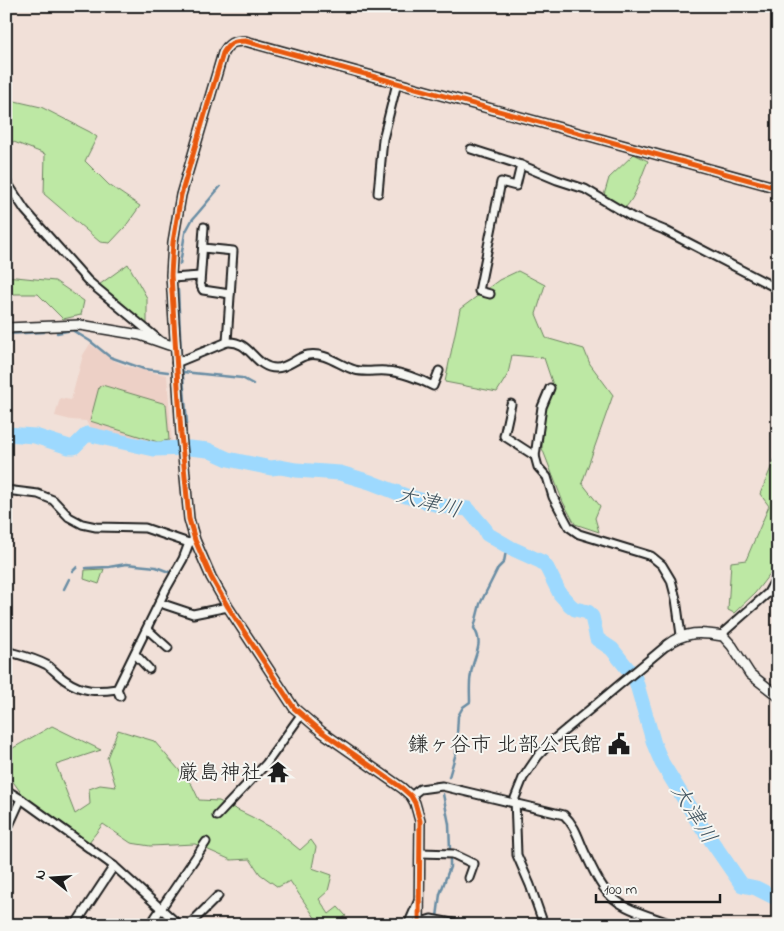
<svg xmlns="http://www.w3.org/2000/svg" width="784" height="931" font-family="'Indie Flower','Klee One',sans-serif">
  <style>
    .built { fill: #edd0c6 }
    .green { fill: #bde8a4; stroke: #6c8260 }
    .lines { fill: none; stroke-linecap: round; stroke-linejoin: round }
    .stream { stroke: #698da4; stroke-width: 2.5 }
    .river { stroke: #9dd9fe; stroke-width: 15 }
    .minor-casing { stroke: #1c1c1c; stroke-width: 11 }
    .tertiary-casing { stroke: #1c1c1c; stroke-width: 12 }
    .minor { stroke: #f6f6f2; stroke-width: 7 }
    .tertiary { stroke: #f6f6f2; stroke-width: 9 }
    .cycleway-casing { stroke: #f6f6f2; stroke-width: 8 }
    .cycleway { stroke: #e8590c; stroke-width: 5 }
    .labels { text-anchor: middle; stroke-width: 4; stroke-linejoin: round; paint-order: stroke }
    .poi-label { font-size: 21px; fill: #1c1c1c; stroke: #f6f6f2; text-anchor: end }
    .water-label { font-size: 22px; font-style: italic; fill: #435560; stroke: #f6f6f2 }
  </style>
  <rect width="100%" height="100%" fill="#f1e0d8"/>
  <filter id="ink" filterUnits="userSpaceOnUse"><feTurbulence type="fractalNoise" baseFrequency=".02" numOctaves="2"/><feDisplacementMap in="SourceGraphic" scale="10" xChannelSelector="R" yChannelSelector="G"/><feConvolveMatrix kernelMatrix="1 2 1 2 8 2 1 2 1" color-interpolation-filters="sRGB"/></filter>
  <g filter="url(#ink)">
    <path class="built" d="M90 344 113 360 126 366 155 373 167 375 172 443 159 445 108 431 91 430 86 421 71 420 55 416 60 398 71 400 83 355Z"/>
    <g class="green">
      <path d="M6 99 41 107 90 132 97 137 85 161 109 185 140 206 125 227 110 243 100 242 44 194 45 154 6 139Z"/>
      <path d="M634 154 648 161C641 176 636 197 625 208L604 195 609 178Z"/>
      <path d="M128 264 147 298V328L96 287Z"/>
      <path d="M518 271 545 285 536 314 546 338 584 349 590 364 613 395 582 483 600 506 595 518 599 532 575 524 563 502 542 448 545 409 554 388 544 358 512 355 508 374 497 392 445 382 460 309 499 280Z"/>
      <path d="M6 276 55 281 84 301 81 315 63 319 38 294H6Z"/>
      <path d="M102 385 166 404 169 440 158 442 90 421 99 387Z"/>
      <path d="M776 456 778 457V497L773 508 778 511V563L755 593 734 613 728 610 731 562 746 560 769 506 760 494Z"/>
      <path d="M104 569 99 584 84 579 85 570Z"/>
      <path d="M52 726 101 750 56 765 75 814 90 804 89 789 100 785 116 787 107 758 118 730 154 741 192 785 199 800 219 801 252 817 274 829 300 850 311 840 316 847 312 868 332 875 328 891 319 899 329 914 338 907 346 916 332 925H320L290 881 278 887 260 874 250 859 231 860 195 844 150 846 131 843 103 824 89 842 22 794 6 772V752Z"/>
    </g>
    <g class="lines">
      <g class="stream">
        <path d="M180 264 185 233 192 220 220 187"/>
        <path d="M178 290 181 354"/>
        <path d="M57 333 72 330 90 341 110 357 144 369 168 372"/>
        <path d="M6 334 44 332"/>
        <path d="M182 366 187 423"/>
        <path d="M183 372 242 378 253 384"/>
        <path d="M86 568 109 567 126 564 156 567 169 572"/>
        <path d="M73 571 77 567"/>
        <path d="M64 589 69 579"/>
        <path d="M449 777 456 753 458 716 463 707 470 702C470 693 469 683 471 674 473 655 485 646 474 628L480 604 498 568 504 562 507 545"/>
        <path d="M443 794 449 824 450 850"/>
        <path d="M437 917 440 894 450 867V857"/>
        <path d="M436 925V924"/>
      </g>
      <path class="river" d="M6 434 35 436 69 447H74L87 434 154 449 189 448 208 450 228 459 271 468 280 467 296 470 340 473 370 482 406 496 442 506 468 509 485 529 487 534 511 548 542 562 547 568 560 594 570 605 575 609 588 612 592 617 597 639 612 649 635 678 654 744 662 763 697 820 742 885 756 888 778 899"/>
      <g class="minor-casing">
        <g id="minor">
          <path d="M471 149 521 165 557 180 585 189 632 217 664 230 778 289"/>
          <path d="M6 181 25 210 88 281 159 340"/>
          <path d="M378 193 383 139 397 83"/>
          <path d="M204 227 200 284 203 290 230 294"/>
          <path d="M203 248 233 251 227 342"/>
          <path d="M172 278 200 276"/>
          <path d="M490 294 479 291 501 182 516 186 521 165"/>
          <path d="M176 363 227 342C251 340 254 368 276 368 288 368 297 357 308 355 326 352 340 366 355 370 365 373 376 370 386 371 401 372 420 379 433 386L439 371"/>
          <path d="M550 388 542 407 535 456 538 467 547 477 553 497 569 527 579 534 651 556 662 565 671 580 676 599 681 635"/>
          <path d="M511 404 504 436 535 456"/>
          <path d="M6 490 38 494 53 500 69 517 82 524 96 527 145 528 189 543"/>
          <path d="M160 603 193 614 228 607"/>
          <path d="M147 629 168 648"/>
          <path d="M723 636 725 631 768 593 778 575"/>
          <path d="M6 651C20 655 34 658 47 665 53 669 58 675 65 680 82 692 97 692 117 689L166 589 183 559 189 543 195 540"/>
          <path d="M135 654 149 669"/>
          <path d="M117 689 120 696"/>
          <path d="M6 790 21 799 114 866 179 925"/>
          <path d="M411 796 420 789 442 786 564 815C576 826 579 841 586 855 591 866 596 877 603 887 618 910 650 915 674 925"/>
          <path d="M217 816 266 764 301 715"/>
          <path d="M6 832 21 799"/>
          <path d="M421 853 453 854 474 864 469 878"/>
          <path d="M419 923 431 919 462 925"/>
          <path d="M75 925 114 866"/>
          <path d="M150 925 206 842"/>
          <path d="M189 925 218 896"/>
          <path d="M408 925 418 902"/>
          <path d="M544 925 530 885 517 855 515 798 523 778 538 756 552 741 667 645"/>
        </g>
      </g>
      <g class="tertiary-casing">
        <g id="tertiary">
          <path d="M6 328 80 325 140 335 169 345H175"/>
          <path d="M667 645C686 631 700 632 723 636L732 646 750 674 778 696"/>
          <path d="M419 925 420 821 415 803 411 796 402 788 322 732 294 708 228 607 211 577 195 540 189 519 181 434 171 275 173 242 181 195 223 53C229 43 233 41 245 41L778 188"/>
        </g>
      </g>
      <use href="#minor" class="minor"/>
      <use href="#tertiary" class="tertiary"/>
      <g class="cycleway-casing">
        <path id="cycleway" d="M419 925 420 821 415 803 411 796 402 788 322 732 294 708 228 607 211 577 195 540 189 519 181 434 171 275 173 242 181 195 223 53C229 43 233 41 245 41L778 188"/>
      </g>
      <use href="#cycleway" class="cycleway"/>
    </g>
  </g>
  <defs>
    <g id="civic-bare" transform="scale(1.725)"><path d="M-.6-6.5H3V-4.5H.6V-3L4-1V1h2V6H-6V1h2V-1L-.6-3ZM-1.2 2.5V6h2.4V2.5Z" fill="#1c1c1c" stroke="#f6f6f2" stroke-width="2.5" paint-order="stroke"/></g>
    <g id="temple-bare" transform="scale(1.725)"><path d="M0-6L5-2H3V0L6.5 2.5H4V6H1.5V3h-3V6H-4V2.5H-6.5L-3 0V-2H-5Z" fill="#1c1c1c" stroke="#f6f6f2" stroke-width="2.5" paint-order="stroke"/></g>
  </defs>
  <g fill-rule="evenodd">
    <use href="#civic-bare" x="619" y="744"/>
    <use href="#temple-bare" x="278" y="772"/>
  </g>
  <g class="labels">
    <g class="poi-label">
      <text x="602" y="751">鎌ヶ谷市 北部公民館</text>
      <text x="262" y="779">厳島神社</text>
    </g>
    <g class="water-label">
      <text transform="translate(429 501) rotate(15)" y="8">大津川</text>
      <text transform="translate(695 813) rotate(58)" y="8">大津川</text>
    </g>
  </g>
  <rect width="784" height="931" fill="none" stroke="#f6f6f2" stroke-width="25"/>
  <rect x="12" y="12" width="759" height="906" fill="none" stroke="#1c1c1c" stroke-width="2" filter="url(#ink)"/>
  <g transform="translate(52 878) rotate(287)" stroke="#f6f6f2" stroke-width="4" paint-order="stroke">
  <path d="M0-4L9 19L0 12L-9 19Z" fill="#1c1c1c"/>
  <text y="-8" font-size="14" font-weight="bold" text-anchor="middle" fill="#1c1c1c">N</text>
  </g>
  <path d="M596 894v8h124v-8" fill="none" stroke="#1c1c1c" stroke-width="2.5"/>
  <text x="604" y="894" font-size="15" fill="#1c1c1c" stroke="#f6f6f2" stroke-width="4" paint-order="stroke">100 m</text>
</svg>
